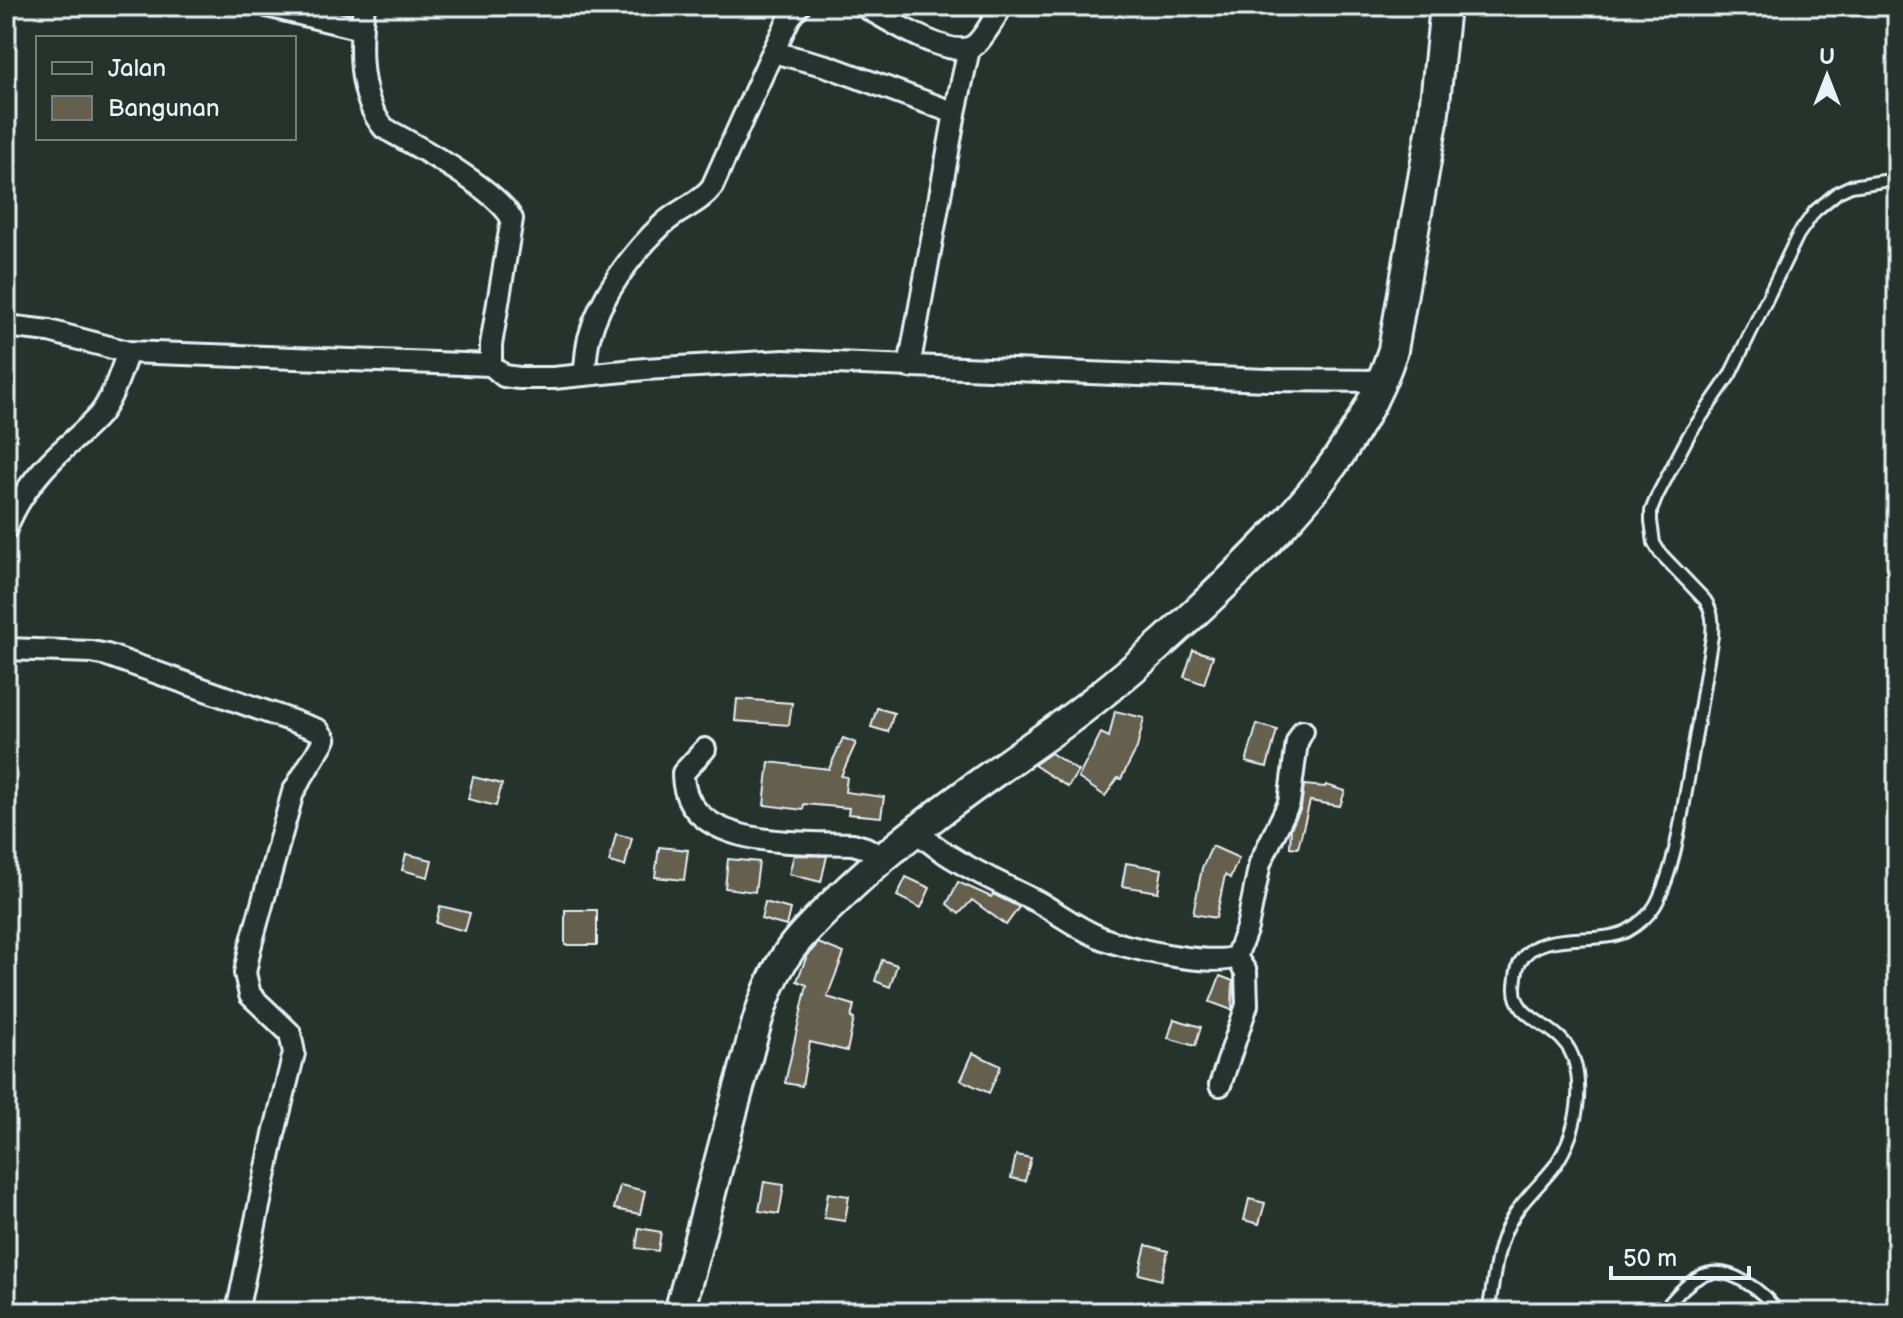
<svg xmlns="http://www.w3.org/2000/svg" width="1903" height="1318" font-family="'Balsamiq Sans',sans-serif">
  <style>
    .building { fill: #655f4e; stroke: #e8f1f8; stroke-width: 2 }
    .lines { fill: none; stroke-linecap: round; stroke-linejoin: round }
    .service-casing { stroke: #e8f1f8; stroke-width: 16 }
    .minor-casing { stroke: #e8f1f8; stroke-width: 26 }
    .secondary-casing { stroke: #e8f1f8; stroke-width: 34 }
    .service { stroke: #26332d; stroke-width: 10 }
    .minor { stroke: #26332d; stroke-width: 20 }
    .secondary { stroke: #26332d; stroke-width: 28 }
  </style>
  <rect width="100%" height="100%" fill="#26332d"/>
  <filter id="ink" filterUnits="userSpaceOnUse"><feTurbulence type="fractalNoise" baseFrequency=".0125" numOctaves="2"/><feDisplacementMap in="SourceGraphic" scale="16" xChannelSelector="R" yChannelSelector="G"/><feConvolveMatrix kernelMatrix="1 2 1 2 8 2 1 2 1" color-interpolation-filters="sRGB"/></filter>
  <g filter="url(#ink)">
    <g class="building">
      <path d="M1193 650 1213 656 1204 684 1184 677Z"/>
      <path d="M737 699 792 703 789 725 735 721Z"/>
      <path d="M877 708 894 713 888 732 871 727Z"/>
      <path d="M1115 711 1144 718 1137 748 1121 779 1118 778 1105 796 1078 778 1101 733 1109 737Z"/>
      <path d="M1257 724 1277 730 1267 767 1246 762Z"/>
      <path d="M843 738 856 743 841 776 847 777 845 792 884 797 881 817 848 814 849 808 804 804 803 810 764 805 769 762 829 769Z"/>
      <path d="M1051 753 1078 771 1068 787 1034 765Z"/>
      <path d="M473 777 502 784 496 806 468 799Z"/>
      <path d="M1304 785 1325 787 1326 785 1345 791 1340 806 1310 801 1298 848 1290 847 1291 828 1301 808Z"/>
      <path d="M616 834 632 838 625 866 609 862Z"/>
      <path d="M1212 846 1239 858 1230 878 1225 875 1216 918 1193 914 1202 868Z"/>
      <path d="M659 847 688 850 684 880 655 877Z"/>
      <path d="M406 854 432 860 428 877 402 870Z"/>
      <path d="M794 855 827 856 821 882 789 874Z"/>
      <path d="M728 859 759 862 755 892 725 888Z"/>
      <path d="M1126 863 1162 869 1158 892 1122 886Z"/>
      <path d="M906 877 930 888 921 908 897 896Z"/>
      <path d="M958 882 991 897 993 894 1019 907 1006 925 972 900 959 914 947 904Z"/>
      <path d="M765 902 790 909 786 926 761 919Z"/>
      <path d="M440 906 470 913 465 931 436 923Z"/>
      <rect x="565" y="910" width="32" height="35"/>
      <path d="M818 943 844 953 827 997 854 1005 851 1018 854 1019 847 1051 810 1042 802 1086 785 1083 807 985 797 981 807 956Z"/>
      <path d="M882 960 897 965 890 987 875 981Z"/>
      <path d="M1220 976 1233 981 1232 1010 1210 1002Z"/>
      <path d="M1174 1019 1201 1027 1195 1046 1168 1038Z"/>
      <path d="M973 1053 1001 1066 989 1093 961 1080Z"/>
      <path d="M1016 1155 1031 1158 1025 1181 1011 1178Z"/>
      <path d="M764 1182 784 1185 779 1214 759 1211Z"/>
      <path d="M620 1185 645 1191 640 1214 614 1209Z"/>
      <path d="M828 1193 849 1196 845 1221 824 1218Z"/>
      <path d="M1249 1199 1265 1203 1259 1224 1244 1220Z"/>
      <path d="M639 1228 661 1232 658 1251 636 1248Z"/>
      <path d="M1146 1245 1168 1251 1161 1280 1139 1274Z"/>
    </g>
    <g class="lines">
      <g class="service-casing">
        <g id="service">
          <path d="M1488 1312C1494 1283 1495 1250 1509 1224 1520 1202 1539 1186 1554 1167 1568 1147 1576 1123 1578 1099 1579 1080 1577 1057 1564 1042 1548 1022 1513 1017 1515 986 1516 978 1516 969 1520 962 1538 928 1597 946 1627 931 1638 925 1651 914 1657 902 1673 870 1679 832 1685 797 1695 743 1703 689 1712 636 1713 622 1713 612 1705 600L1660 553 1654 543 1651 521V511L1657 496 1689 435 1730 375 1798 235 1815 211 1838 192 1851 186 1897 179"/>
          <path d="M1662 1312C1686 1284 1707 1258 1745 1282 1757 1289 1770 1300 1777 1312"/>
        </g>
      </g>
      <g class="minor-casing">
        <g id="minor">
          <path d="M267 6 361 29"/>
          <path d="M364 6C359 45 357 96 384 128 416 146 496 188 512 219L491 345V365L504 376 519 378H553L645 369 784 361 1267 380 1383 381"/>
          <path d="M863 6C886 18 956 65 977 43 987 33 994 18 1002 6"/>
          <path d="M773 52 827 66 955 113 909 367"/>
          <path d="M955 113 969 49"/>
          <path d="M6 326 49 331 128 352 491 365"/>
          <path d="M584 375C586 363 586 350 589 338 600 296 632 253 663 224 679 209 699 204 712 187L767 64 790 17 799 6"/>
          <path d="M6 529C17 500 37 474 59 453 73 440 88 428 100 414 114 395 120 373 128 352"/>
          <path d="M6 649 92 652 107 655 318 730 325 739 293 792 250 948 245 973 250 995 290 1033 294 1053 274 1134 237 1312"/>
          <path d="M705 749 683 773C683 850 800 842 853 844L866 848 881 857"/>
          <path d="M916 831C952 863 995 880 1038 902 1058 913 1076 927 1097 936 1121 948 1211 967 1236 957L1247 928 1260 863 1289 803 1297 742 1303 731"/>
          <path d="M1220 1085 1247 1005 1246 972 1236 957"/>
        </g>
      </g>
      <g class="secondary-casing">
        <path id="secondary" d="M679 1312C701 1234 720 1155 742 1077 754 1034 763 987 790 950 805 929 824 913 842 895 909 830 987 778 1063 724 1112 688 1157 649 1201 607 1278 535 1360 453 1393 350L1433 121 1445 6"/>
      </g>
      <use href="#service" class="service"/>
      <use href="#minor" class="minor"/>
      <use href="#secondary" class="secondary"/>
    </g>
  </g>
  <rect width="1903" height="1318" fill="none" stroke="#26332d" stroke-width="32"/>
  <rect x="16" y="16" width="1871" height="1286" fill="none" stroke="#e8f1f8" stroke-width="3" filter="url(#ink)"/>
  <rect x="36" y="36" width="260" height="104" fill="#26332d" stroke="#747f7e" stroke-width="2"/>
  <rect x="52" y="62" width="40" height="12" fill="#26332d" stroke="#747f7e" stroke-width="2"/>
  <text x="108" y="76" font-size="24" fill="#e8f1f8">Jalan</text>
  <rect x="52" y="96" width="40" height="24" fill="#655f4e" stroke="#747f7e" stroke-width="2"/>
  <text x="108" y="116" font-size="24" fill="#e8f1f8">Bangunan</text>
  <g transform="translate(1827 76)" stroke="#26332d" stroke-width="6" paint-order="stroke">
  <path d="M0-6L14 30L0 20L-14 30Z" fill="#e8f1f8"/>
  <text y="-12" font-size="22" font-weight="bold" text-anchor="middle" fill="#e8f1f8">U</text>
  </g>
  <path d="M1611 1266v12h138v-12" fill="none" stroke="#e8f1f8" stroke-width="4"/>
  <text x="1623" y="1266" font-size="24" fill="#e8f1f8" stroke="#26332d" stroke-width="6" paint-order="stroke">50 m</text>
</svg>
